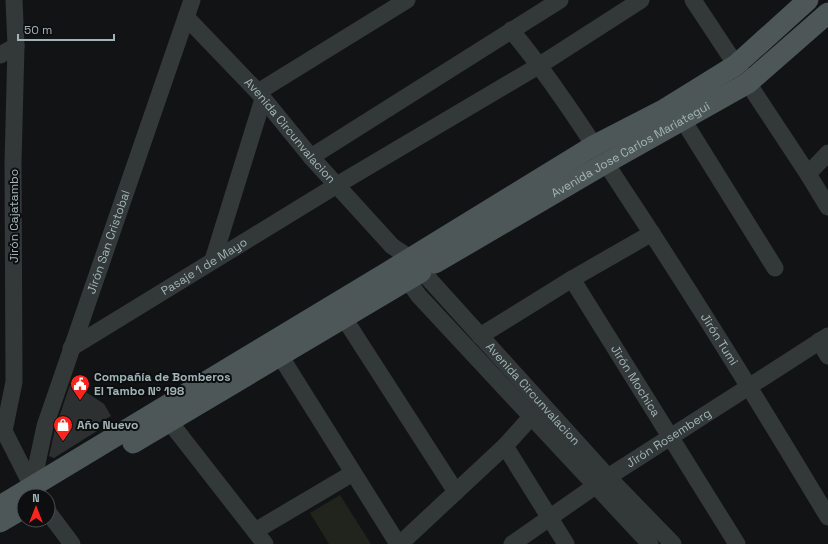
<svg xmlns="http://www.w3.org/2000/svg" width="828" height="544" font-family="'Space Grotesk',sans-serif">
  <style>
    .green { fill: #20241c }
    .building { fill: #2c3031 }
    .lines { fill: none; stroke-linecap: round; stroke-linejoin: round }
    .minor { stroke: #333839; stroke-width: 17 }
    .major { stroke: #4e5758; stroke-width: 21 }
    .labels { text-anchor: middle; stroke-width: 4; stroke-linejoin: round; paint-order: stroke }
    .street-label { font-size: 12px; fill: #a2b5b6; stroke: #0d0e0f }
    .poi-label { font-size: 12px; font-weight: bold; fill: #a2b5b6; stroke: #0d0e0f; text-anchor: start }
  </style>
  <rect width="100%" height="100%" fill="#121314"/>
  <path class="green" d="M340 495 371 544H329L310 513Z"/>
  <path class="building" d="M71 382 104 404 111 416 91 427 97 431 54 458 49 456 55 429Z"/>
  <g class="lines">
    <g class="minor">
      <path d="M693 0 808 174 828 207"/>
      <path id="s1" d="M186 17 258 92 311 157 392 246 410 258 608 477 673 544"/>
      <path id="s2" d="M511 30C553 81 588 136 624 191 695 298 762 407 828 517"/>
      <path d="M0 55 16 46"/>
      <path d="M258 92 407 0"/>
      <path d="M683 120 775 268"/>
      <path d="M311 157 560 0"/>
      <path d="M808 174 828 153"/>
      <path d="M213 260 263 99"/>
      <path d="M400 270 419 296 650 544"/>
      <path id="s3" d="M572 279 737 544"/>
      <path d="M344 318 456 492"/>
      <path d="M480 336 572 279 652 233"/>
      <path d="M819 341 828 356"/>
      <path d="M274 346 398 544"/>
      <path id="s4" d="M71 348 337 185 540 65 641 0"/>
      <path d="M169 421 265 544"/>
      <path d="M0 423 34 490"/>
      <path d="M4 431 14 382 13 163 16 46 14 0"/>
      <path d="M505 446 566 544"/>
      <path id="s5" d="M32 487 45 426 192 0"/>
      <path d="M48 512 72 544"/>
      <path d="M255 531 353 473"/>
      <path d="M400 544 505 446 532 416"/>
      <path id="s6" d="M512 544 608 477 828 336"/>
    </g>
    <g class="major">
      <path id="s7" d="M435 263 606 163 748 83 828 13"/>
      <path d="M133 443 421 272"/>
      <path d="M0 506 388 272 595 145 665 109 736 65 808 0"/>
      <path d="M0 522 24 508"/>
    </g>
  </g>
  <defs>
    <g id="civic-pin" transform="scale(1)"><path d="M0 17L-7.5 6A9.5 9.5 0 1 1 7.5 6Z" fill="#ff251f" stroke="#0d0e0f"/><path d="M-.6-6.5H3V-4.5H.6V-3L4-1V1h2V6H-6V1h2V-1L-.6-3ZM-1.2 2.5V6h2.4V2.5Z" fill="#fff"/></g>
    <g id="shop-pin" transform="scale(1)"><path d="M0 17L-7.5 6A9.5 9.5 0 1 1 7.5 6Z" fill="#ff251f" stroke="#0d0e0f"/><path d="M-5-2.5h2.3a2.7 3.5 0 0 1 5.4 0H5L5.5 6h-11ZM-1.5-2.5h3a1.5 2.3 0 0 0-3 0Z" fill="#fff"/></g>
  </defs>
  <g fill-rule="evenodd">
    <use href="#civic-pin" x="80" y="384"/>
    <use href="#shop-pin" x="63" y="425"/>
  </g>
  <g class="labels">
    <g class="street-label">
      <text dy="4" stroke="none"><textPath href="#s1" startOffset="154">Avenida Circunvalacion</textPath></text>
      <text dy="4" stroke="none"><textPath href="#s7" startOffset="226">Avenida Jose Carlos Mariategui</textPath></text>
      <text transform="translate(14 216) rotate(-90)" y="4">Jirón Cajatambo</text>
      <text dy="4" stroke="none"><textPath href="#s5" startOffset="257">Jirón San Cristobal</textPath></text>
      <text dy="4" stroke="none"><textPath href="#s4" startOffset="156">Pasaje 1 de Mayo</textPath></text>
      <text dy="4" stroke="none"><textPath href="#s2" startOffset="373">Jirón Tumi</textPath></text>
      <text dy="4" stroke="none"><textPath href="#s3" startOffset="120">Jirón Mochica</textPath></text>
      <text dy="4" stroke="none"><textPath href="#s1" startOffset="513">Avenida Circunvalacion</textPath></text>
      <text dy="4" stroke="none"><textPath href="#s6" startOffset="189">Jirón Rosemberg</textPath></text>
    </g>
    <g class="poi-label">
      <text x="94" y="381">Compañía de Bomberos<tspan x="94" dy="14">El Tambo Nº 198</tspan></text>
      <text x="77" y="429">Año Nuevo</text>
    </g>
  </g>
  <g transform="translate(36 508)"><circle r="19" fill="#0d0e0f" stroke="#495152"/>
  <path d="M0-3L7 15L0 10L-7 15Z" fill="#ff251f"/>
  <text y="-6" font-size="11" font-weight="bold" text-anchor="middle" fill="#a2b5b6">N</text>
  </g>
  <path d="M18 34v6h96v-6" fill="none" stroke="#a2b5b6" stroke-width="2"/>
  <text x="24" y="34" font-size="12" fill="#a2b5b6" stroke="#0d0e0f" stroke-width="3" paint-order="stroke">50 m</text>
</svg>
